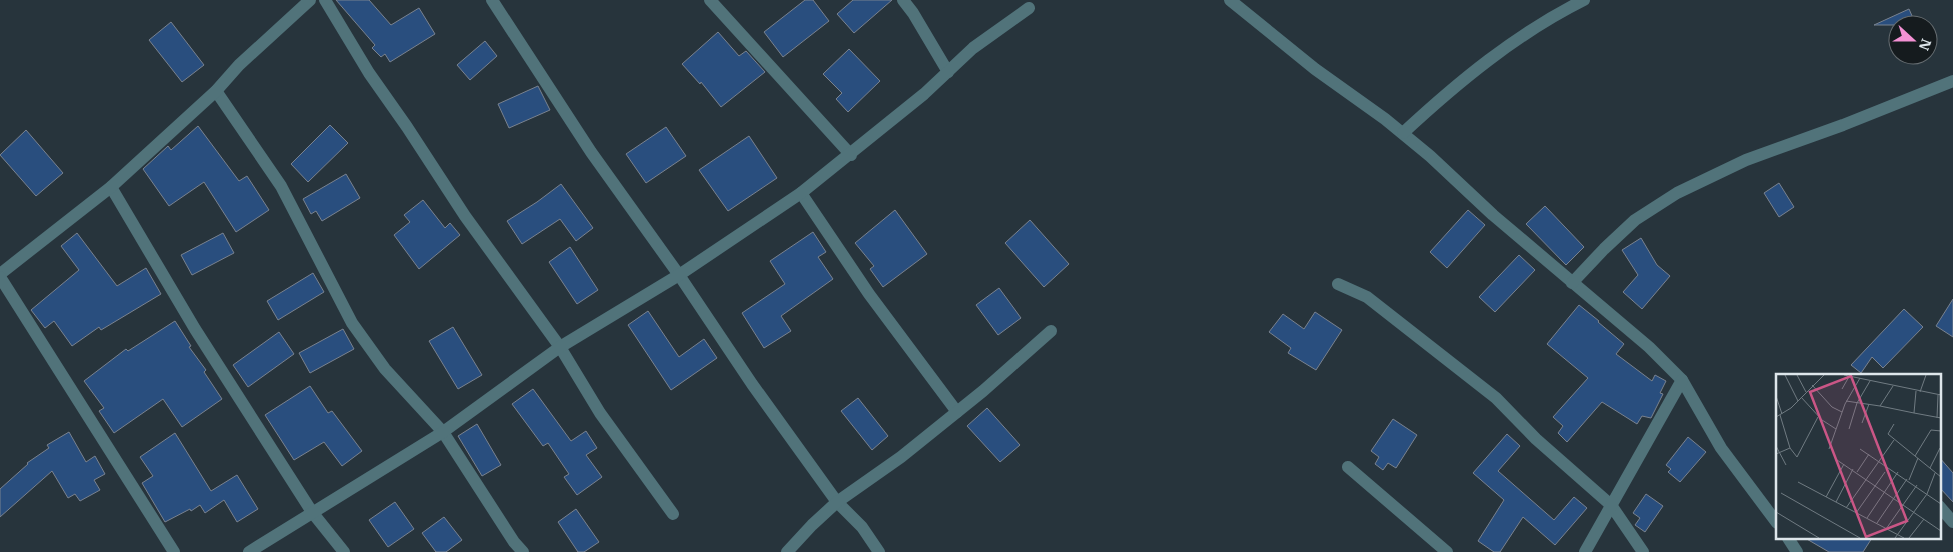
<svg xmlns="http://www.w3.org/2000/svg" width="1953" height="552" font-family="'IBM Plex Serif',serif">
  <style>
    .building { fill: #294e7e; stroke: #79828f }
    .lines { fill: none; stroke-linecap: round; stroke-linejoin: round }
    .minor { stroke: #51737a; stroke-width: 12 }
    .inset-road { fill: none; stroke: #707b82; stroke-width: 1 }
    .view { fill: #ca5686; fill-opacity: 0.15; stroke: #ca5686; stroke-width: 2.5 }
    .inset-edge { fill: none; stroke: #dee6eb; stroke-width: 2.5 }
  </style>
  <rect width="100%" height="100%" fill="#27343c"/>
  <g class="building">
    <path d="M336 0H369L391 25 419 8 435 34 390 62 385 54 381 57 372 48 375 45Z"/>
    <path d="M805 0H813L829 21 783 57 764 32Z"/>
    <path d="M853 0H892L854 33 837 14Z"/>
    <path d="M1909 9 1916 25H1874Z"/>
    <path d="M171 22 204 65 182 82 149 40Z"/>
    <path d="M718 32 739 56 746 51 765 72 721 107 701 82 700 84 682 64Z"/>
    <path d="M485 41 497 56 470 80 457 65Z"/>
    <path d="M849 49 880 81 848 112 836 99 842 93 823 74Z"/>
    <path d="M538 86 550 110 509 128 498 104Z"/>
    <path d="M330 125 348 143 308 182 291 164Z"/>
    <path d="M198 126 239 181 247 176 269 210 236 232 204 182 169 206 143 169 168 146 171 150Z"/>
    <path d="M666 127 686 156 646 183 626 154Z"/>
    <path d="M26 130 63 173 36 196 0 155Z"/>
    <path d="M749 136 777 178 728 211 699 170Z"/>
    <path d="M346 174 360 198 322 221 316 211 311 214 303 199Z"/>
    <path d="M1779 183 1794 207 1779 217 1764 193Z"/>
    <path d="M561 184 593 228 576 241 560 219 522 244 507 221 537 202Z"/>
    <path d="M423 200 445 228 450 223 460 235 419 269 394 235 410 222 404 215Z"/>
    <path d="M1545 206 1584 247 1566 265 1526 224Z"/>
    <path d="M895 210 927 254 883 287 870 269 874 266 855 243Z"/>
    <path d="M1468 210 1485 225 1447 268 1430 252Z"/>
    <path d="M1030 220 1069 264 1044 287 1005 243Z"/>
    <path d="M813 232 826 252 818 257 833 279 781 316 791 331 764 348 742 313 785 284 770 261Z"/>
    <path d="M77 233 117 286 146 268 161 294 101 330 99 327 72 346 54 321 45 328 31 310 79 270 61 246Z"/>
    <path d="M223 233 234 253 192 275 181 255Z"/>
    <path d="M1641 238 1657 265 1670 276 1642 309 1623 292 1638 275 1622 250Z"/>
    <path d="M570 247 598 290 577 304 549 262Z"/>
    <path d="M1519 255 1535 270 1495 312 1479 297Z"/>
    <path d="M313 273 324 292 278 320 267 301Z"/>
    <path d="M999 288 1021 318 998 335 976 305Z"/>
    <path d="M1953 299V337L1936 326Z"/>
    <path d="M1579 305 1599 321 1598 322 1624 344 1616 354 1652 381 1655 375 1666 381 1660 393 1663 394 1651 418 1642 416 1637 424 1602 402 1567 442 1558 433 1563 426 1553 417 1588 378 1547 344Z"/>
    <path d="M1904 309 1923 327 1883 368 1872 357 1861 373 1851 365Z"/>
    <path d="M648 311 679 357 704 339 717 358 671 390 628 325Z"/>
    <path d="M1315 312 1342 330 1316 370 1288 353 1291 348 1269 332 1283 314 1304 329Z"/>
    <path d="M175 321 191 346 189 347 206 370 204 372 222 399 182 427 163 399 114 433 99 411 104 408 84 381 126 349 128 351Z"/>
    <path d="M453 327 482 375 458 389 429 341Z"/>
    <path d="M343 329 354 349 310 373 299 353Z"/>
    <path d="M279 332 294 354 248 387 233 365Z"/>
    <path d="M310 386 328 413 332 411 362 451 342 466 324 442 294 460 265 415Z"/>
    <path d="M533 389 571 441 586 431 597 448 586 455 602 477 577 495 564 477 569 474 548 443 543 446 512 404Z"/>
    <path d="M858 398 888 436 872 450 841 411Z"/>
    <path d="M987 408 1020 445 1000 462 967 426Z"/>
    <path d="M1393 419 1417 435 1396 468 1388 463 1383 470 1375 464 1379 457 1371 451Z"/>
    <path d="M477 424 501 465 482 476 458 436Z"/>
    <path d="M69 432 86 462 95 456 105 474 94 480 100 490 80 501 75 494 68 498 52 471 0 517V489L28 464 27 463 49 448 47 445Z"/>
    <path d="M175 433 211 491 237 475 258 509 237 522 224 500 205 513 200 505 191 511 190 509 165 522 142 483 153 476 140 457Z"/>
    <path d="M1507 434 1520 446 1498 471 1554 520 1574 497 1587 508 1555 545 1523 517 1500 552H1494L1478 541 1504 500 1473 473Z"/>
    <path d="M1688 437 1706 452 1680 482 1668 472 1671 469 1666 465Z"/>
    <path d="M1939 457 1953 473V502L1939 487Z"/>
    <path d="M1646 494 1663 506 1645 532 1635 525 1640 518 1633 513Z"/>
    <path d="M395 502 414 529 388 547 369 520Z"/>
    <path d="M576 509 599 542 584 552H578L558 522Z"/>
    <path d="M444 517 462 540 446 552H436L422 533Z"/>
    <path d="M1805 538H1872L1863 552H1829Z"/>
  </g>
  <g class="lines">
    <g class="minor">
      <path d="M325 0 369 73 407 127 465 216 560 347 600 413 673 514"/>
      <path d="M492 0 591 152 679 275 752 384 837 502 862 527 879 552"/>
      <path d="M710 0 851 155"/>
      <path d="M903 0 913 13 948 72"/>
      <path d="M1230 0 1315 69 1385 119 1430 156 1493 215 1649 347 1682 380 1721 448 1777 523"/>
      <path d="M216 91 281 186 352 323 385 369 443 432 514 542 523 552"/>
      <path d="M1403 133C1458 82 1516 34 1584 0"/>
      <path d="M111 187 195 329 312 512 344 552"/>
      <path d="M801 193 869 294 957 412"/>
      <path d="M0 274 111 187 216 91 239 65 310 0"/>
      <path d="M0 277 174 552"/>
      <path d="M1572 283 1604 249 1635 220 1677 193 1746 160 1843 125 1953 81"/>
      <path d="M1338 284 1367 297 1496 398 1536 439 1611 505 1643 552"/>
      <path d="M1348 467 1447 552"/>
      <path d="M1939 506 1953 522"/>
      <path d="M1788 538 1797 552"/>
      <path d="M249 552 443 432 560 347 679 275 801 193 924 94 973 48 1029 8"/>
      <path d="M787 552 812 525 837 502 901 457 983 391 1051 331"/>
      <path d="M1585 552 1682 380"/>
    </g>
  </g>
  <g transform="translate(1776 374)">
    <rect width="165" height="165" fill="#27343c"/>
    <path class="inset-road" d="M9 1 22 27M21 1 30 18M68 1 165 21M36 11 56 33 66 38M66 15 74 1M140 17 138 39 165 44M144 18 150 1M0 22 6 40M25 23 46 46 60 55M70 27 104 32 117 12M104 32 138 39M0 43 15 34 48 1M161 44 162 21M86 49 93 30M118 50 112 60 139 82M73 55 81 29 94 7M165 57 155 56 139 82 165 103M0 72 10 91M14 74 21 83 42 43M53 75 69 30 84 4M84 75 165 130M0 80 14 74 4 41M61 86 165 157M154 94 164 74M81 98 93 80M133 106 142 84M22 108 128 164M5 119 84 164M50 123 68 90M60 128 77 95M70 134 118 66M0 138 43 164M80 139 109 98M91 144 122 98M101 149 131 105M110 155 141 111M119 164 151 120 159 99M133 164 148 145"/>
    <path class="view" d="M75 2 131 147 90 163 34 18Z"/>
    <rect width="165" height="165" class="inset-edge"/>
  </g>
  <g transform="translate(1913 40) rotate(111)"><circle r="24" fill="#151b1e" stroke="#656c70"/>
  <path d="M0-4L9 19L0 12L-9 19Z" fill="#f491d4"/>
  <text y="-8" font-size="14" font-weight="bold" text-anchor="middle" fill="#dee6eb">N</text>
  </g>
</svg>
